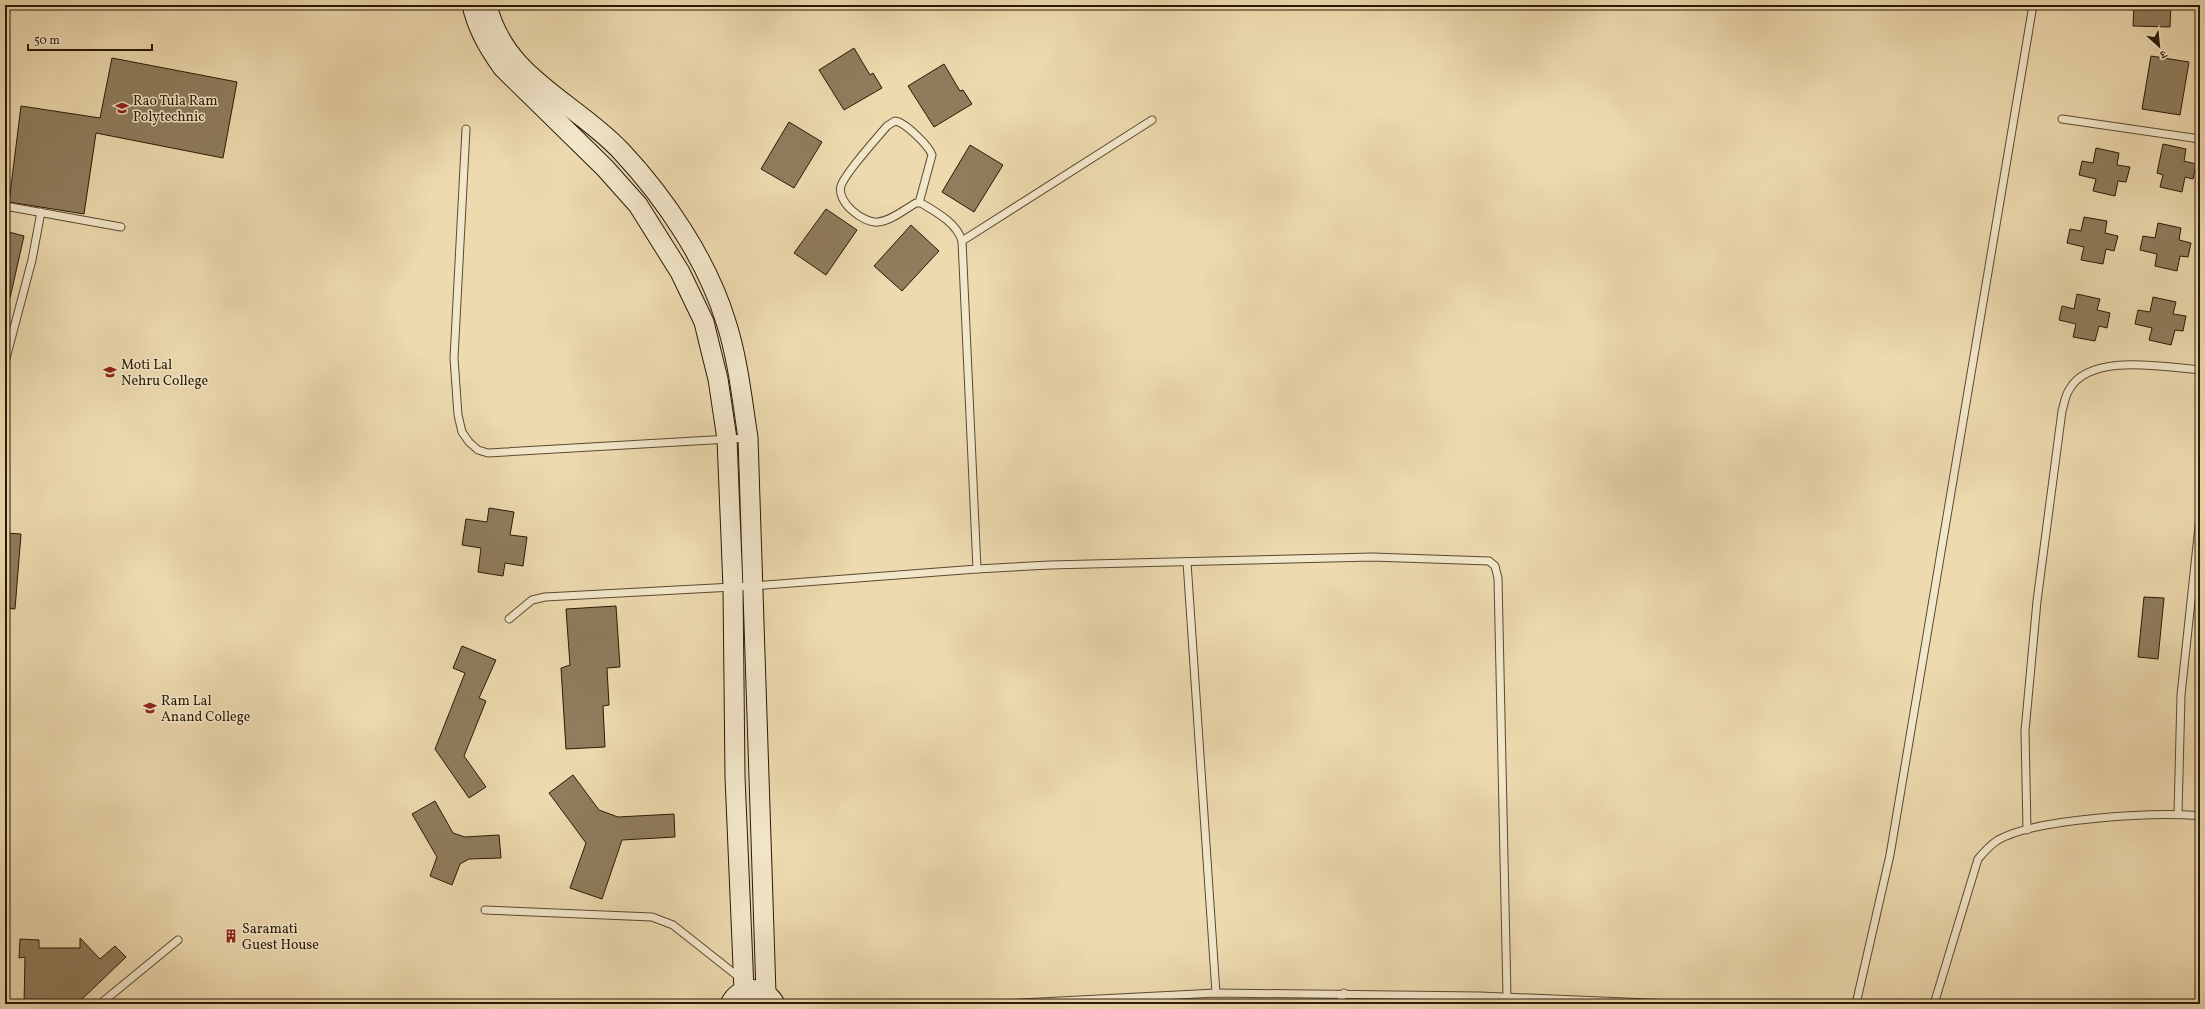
<svg xmlns="http://www.w3.org/2000/svg" width="2205" height="1009" font-family="Vollkorn,'Noto Serif Devanagari',serif">
  <style>
    .building { fill: #8f7d5d; stroke: #2a1904 }
    .lines { fill: none; stroke-linecap: round; stroke-linejoin: round }
    .lane-casing { stroke: #5b492f; stroke-width: 9 }
    .secondary-casing { stroke: #2a1904; stroke-width: 21 }
    .lane { stroke: #f3e7cb; stroke-width: 7 }
    .secondary { stroke: #f3e7cb; stroke-width: 19 }
    .labels { text-anchor: middle; stroke-width: 3; stroke-linejoin: round; paint-order: stroke }
    .poi-label { font-size: 14px; fill: #2a1904; stroke: #f3e7cb; text-anchor: start }
  </style>
  <rect width="100%" height="100%" fill="#eddaaf"/>
  <filter id="stains"><feTurbulence type="fractalNoise" baseFrequency=".005" numOctaves="4"/><feColorMatrix values="0 0 0 0 .2 0 0 0 0 .09 0 0 0 0 .02 0 0 0 .5 -.17"/></filter>
  <radialGradient id="worn" r=".72"><stop offset=".6" stop-color="#630" stop-opacity="0"/><stop offset="1" stop-color="#630" stop-opacity=".3"/></radialGradient>
  <g class="building">
    <path d="M2134 5H2171L2170 27 2133 26Z"/>
    <path d="M854 48 870 75 873 73 882 88 844 110 819 70Z"/>
    <path d="M2151 56 2189 62 2180 115 2142 109Z"/>
    <path d="M112 58 237 82 223 158 96 133 84 214 9 202 21 106 100 118Z"/>
    <path d="M944 64 960 91 963 90 972 104 934 127 908 86Z"/>
    <path d="M789 122 822 142 794 188 761 169Z"/>
    <path d="M2163 144 2186 149 2184 161 2196 164 2193 179 2185 177 2182 192 2160 187 2163 175 2157 173Z"/>
    <path d="M970 145 1003 165 974 212 942 192Z"/>
    <path d="M2096 148 2119 153 2117 165 2130 167 2126 182 2118 181 2115 196 2093 191 2096 179 2079 175 2082 161 2093 163Z"/>
    <path d="M826 209 857 230 826 275 794 253Z"/>
    <path d="M2084 217 2107 221 2105 233 2118 236 2114 251 2106 249 2103 264 2081 260 2084 247 2067 243 2070 229 2081 231Z"/>
    <path d="M2158 223 2181 228 2179 240 2191 243 2188 257 2180 256 2177 271 2155 266 2157 254 2140 250 2143 236 2155 238Z"/>
    <path d="M911 225 939 251 902 291 874 266Z"/>
    <path d="M5 231 24 236 10 298 5 297Z"/>
    <path d="M2077 294 2100 299 2097 310 2110 313 2107 328 2099 326 2095 341 2073 337 2076 324 2059 320 2062 306 2074 309Z"/>
    <path d="M2153 297 2176 302 2173 314 2186 316 2183 331 2175 330 2171 345 2149 340 2152 328 2135 324 2138 310 2150 312Z"/>
    <path d="M489 508 514 512 510 535 527 537 523 566 505 563 503 576 478 572 481 548 462 545 466 519 487 522Z"/>
    <path d="M5 533 21 534 15 609 5 608Z"/>
    <path d="M2144 597 2164 598 2158 659 2138 657Z"/>
    <path d="M616 606 620 667 607 668 609 705 603 706 605 747 566 749 561 668 570 665 566 609Z"/>
    <path d="M462 646 496 660 479 698 486 701 464 756 486 787 469 798 435 749 465 673 453 668Z"/>
    <path d="M573 775 599 810 618 817 674 814 675 837 622 840 602 899 570 888 586 843 549 793Z"/>
    <path d="M435 801 453 833 465 837 499 835 501 858 469 859 460 864 452 885 430 876 437 857 412 814Z"/>
    <path d="M80 938 100 959 115 946 126 957 77 1004H24L25 957 19 958 20 939 39 940V948H80Z"/>
  </g>
  <g class="lines">
    <g class="lane-casing">
      <g id="lane">
        <path d="M2062 119 2200 139"/>
        <path d="M466 129 454 358 458 415 462 432 469 442 478 450 488 453 747 438"/>
        <path d="M5 206 121 227"/>
        <path d="M962 241 1152 120"/>
        <path d="M5 362 32 260 41 212"/>
        <path d="M1187 562 1216 993"/>
        <path d="M977 569 1050 565 1372 557 1489 561 1495 566 1498 578 1507 997"/>
        <path d="M509 619 532 600 545 597 752 586 977 569 962 241C957 223 936 212 921 203H916C905 209 891 221 878 222 864 224 836 202 841 186 844 174 877 138 887 126L895 121C905 122 929 146 932 155L919 203"/>
        <path d="M2178 814 2181 695 2200 517"/>
        <path d="M2027 830 2025 731 2037 601 2062 411C2064 405 2065 396 2069 390 2089 352 2165 367 2200 370"/>
        <path d="M485 910 652 917 673 925 740 978"/>
        <path d="M100 1004 178 940"/>
        <path d="M1004 1004 1216 993 1480 996 1673 1004"/>
        <path d="M1339 1004 1344 993"/>
        <path d="M1856 1004 1890 855 2033 5"/>
        <path d="M1934 1004 1978 859C1984 852 1990 845 1998 840 2037 818 2155 812 2200 816"/>
      </g>
    </g>
    <g class="secondary-casing">
      <g id="secondary">
        <path d="M472 5C477 28 489 49 503 68L605 168 638 205 680 272 704 322 710 347 718 379 727 439 733 587 735 777 744 990"/>
        <path d="M487 5C504 78 574 101 621 151 665 198 707 260 726 322 738 359 742 399 748 438L766 993"/>
        <path d="M730 1004C740 984 765 985 775 1004"/>
      </g>
    </g>
    <use href="#lane" class="lane"/>
    <use href="#secondary" class="secondary"/>
  </g>
  <defs>
    <g id="university-bare" transform="scale(1.08)"><path d="M0-5L7-2L0 1L-7-2ZM-4 1L0 2.5L4 1V4Q0 6-4 4Z" fill="#8f2418" stroke="#f3e7cb" stroke-width="2.5" paint-order="stroke"/></g>
    <g id="building-bare" transform="scale(1.08)"><path d="M-4-6H4V6H1V3H-1V6H-4ZM-2.5-4.3h1.7v1.8h-1.7ZM.8-4.3h1.7v1.8H.8ZM-2.5-1h1.7V.8h-1.7ZM.8-1h1.7V.8H.8Z" fill="#8f2418" stroke="#f3e7cb" stroke-width="2.5" paint-order="stroke"/></g>
  </defs>
  <g fill-rule="evenodd">
    <use href="#university-bare" x="122" y="108"/>
    <use href="#university-bare" x="110" y="372"/>
    <use href="#university-bare" x="150" y="708"/>
    <use href="#building-bare" x="231" y="936"/>
  </g>
  <g class="labels">
    <g class="poi-label">
      <text x="133" y="105">Rao Tula Ram<tspan x="133" dy="16">Polytechnic</tspan></text>
      <text x="121" y="369">Moti Lal<tspan x="121" dy="16">Nehru College</tspan></text>
      <text x="161" y="705">Ram Lal<tspan x="161" dy="16">Anand College</tspan></text>
      <text x="242" y="933">Saramati<tspan x="242" dy="16">Guest House</tspan></text>
    </g>
  </g>
  <rect width="2205" height="1009" fill="none" stroke="#eddaaf" stroke-width="20"/>
  <rect x="6" y="6" width="2193" height="997" fill="none" stroke="#2a1904" stroke-width="2"/>
  <rect x="10" y="10" width="2185" height="989" fill="none" stroke="#2a1904"/>
  <g transform="translate(2159 46) rotate(153)" stroke="#f3e7cb" stroke-width="3" paint-order="stroke">
  <path d="M0-3L7 15L0 10L-7 15Z" fill="#2a1904"/>
  <text y="-6" font-size="11" font-weight="bold" text-anchor="middle" fill="#2a1904">उ</text>
  </g>
  <path d="M28 44v6h124v-6" fill="none" stroke="#2a1904" stroke-width="2"/>
  <text x="34" y="44" font-size="12" fill="#2a1904" stroke="#f3e7cb" stroke-width="3" paint-order="stroke">50 m</text>
  <rect width="100%" height="100%" filter="url(#stains)"/>
  <rect width="100%" height="100%" fill="url(#worn)"/>
</svg>
